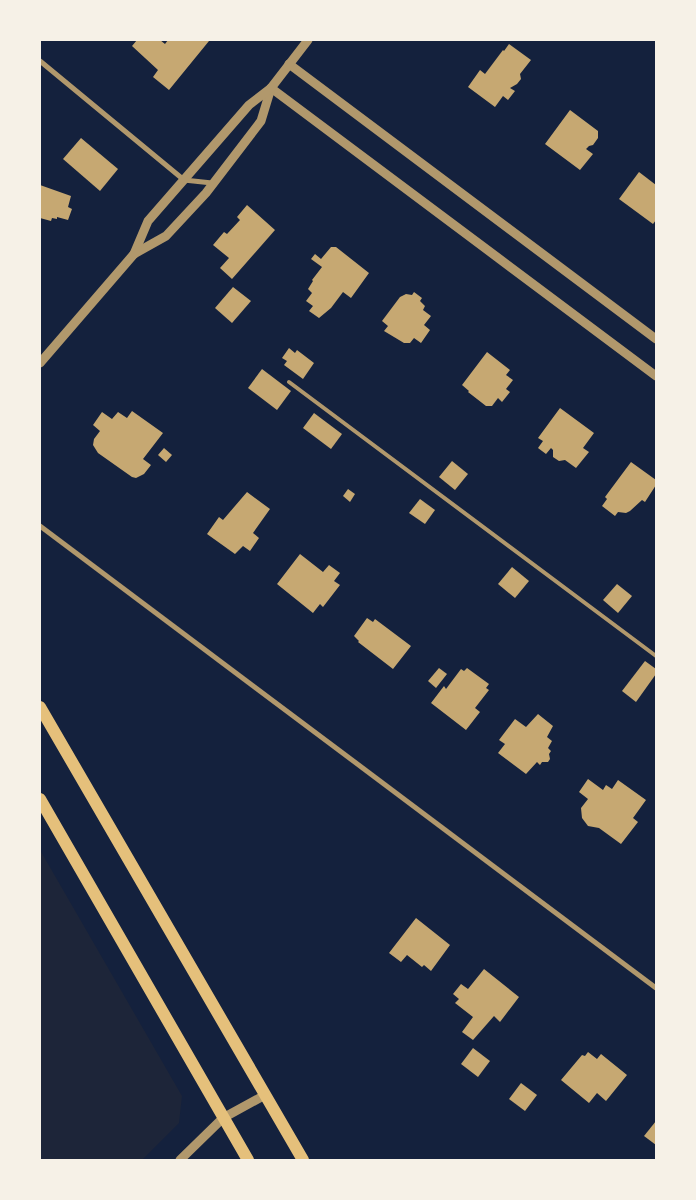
<svg xmlns="http://www.w3.org/2000/svg" width="696" height="1200" font-family="'DejaVu Sans',sans-serif">
  <style>
    .green { fill: #1d2539 }
    .building { fill: #c6a872 }
    .lines { fill: none; stroke-linecap: round; stroke-linejoin: round }
    .service { stroke: #b1986c; stroke-width: 4 }
    .minor { stroke: #b1986c; stroke-width: 5 }
    .tertiary { stroke: #b1986c; stroke-width: 9 }
    .primary { stroke: #e5c07b; stroke-width: 12 }
  </style>
  <rect width="100%" height="100%" fill="#14213d"/>
  <path class="green" d="M40 850 182 1096 179 1123 142 1160H40Z"/>
  <g class="building">
    <path d="M137 40H160L165 44 168 40 209 41 169 90 153 77 158 70 132 46Z"/>
    <path d="M509 44 531 60 520 74 521 79 517 84 510 88 515 91 508 100 503 96 495 107 468 87 480 70 485 74 503 50 504 51Z"/>
    <path d="M570 110 598 131V138L593 145 589 146 586 149 593 154 580 170 545 144Z"/>
    <path d="M81 138 118 169 100 191 63 159Z"/>
    <path d="M639 172 656 185V220L653 224 619 199Z"/>
    <path d="M40 185 71 196 68 207 72 209 68 220 57 217V219L52 218 51 221 40 218Z"/>
    <path d="M247 205 275 230 232 279 220 268 229 258 213 245 224 232 227 234 240 220 237 217Z"/>
    <path d="M331 247H336L369 273 351 298 343 292 331 308 319 318 309 311 313 306 306 301 312 293 308 289 313 281 312 280 322 267 311 259 315 254 321 259Z"/>
    <path d="M233 287 251 301 232 323 215 308Z"/>
    <path d="M414 292 422 298 420 301 425 306 423 310 431 316 424 325 430 330 421 343 414 338 410 343H404L384 331 388 326 382 321 400 297 406 294 412 295Z"/>
    <path d="M289 348 295 353 297 350 314 363 303 379 284 365 287 361 282 358Z"/>
    <path d="M487 352 510 370 506 375 513 380 506 389 510 392 502 402 498 398 492 406H486L468 392 469 391 462 385Z"/>
    <path d="M262 369 291 391 277 410 248 388Z"/>
    <path d="M560 408 594 433 583 448 589 452 576 468 565 460 559 461 553 457V450L551 448 546 454 538 448 543 441 538 438Z"/>
    <path d="M132 411 163 433 143 459 151 465 144 474 136 478 132 477 98 453 93 445 94 439 100 431 93 425 102 412 112 419 118 412 127 418Z"/>
    <path d="M314 413 342 434 331 449 303 428Z"/>
    <path d="M164 448 172 455 166 462 158 455Z"/>
    <path d="M452 461 468 474 455 490 439 477Z"/>
    <path d="M631 462 656 480V485L645 502 642 500 630 511 626 513 618 512 615 516 602 506 607 499 605 497Z"/>
    <path d="M348 489 355 494 350 502 343 496Z"/>
    <path d="M247 492 270 509 253 533 259 538 250 551 243 546 235 554 207 534 219 517 223 520Z"/>
    <path d="M420 499 435 510 425 524 409 513Z"/>
    <path d="M300 554 323 572 329 565 340 573 334 581 340 585 323 607 320 604 313 613 277 584Z"/>
    <path d="M512 567 529 581 515 598 498 584Z"/>
    <path d="M617 584 632 596 618 613 603 600Z"/>
    <path d="M367 618 373 622 375 619 411 646 393 669 358 642 359 641 354 636Z"/>
    <path d="M645 661 656 669V674L636 702 622 691Z"/>
    <path d="M439 668 447 674 436 688 428 681Z"/>
    <path d="M467 668 489 684 486 688 489 690 475 708 480 712 466 730 431 703 444 686 446 689 461 669 464 671Z"/>
    <path d="M538 714 553 726 547 737 552 741 548 748 551 751 549 754 550 759 548 762H542L540 765 537 762 526 774 498 753 505 744 499 740 515 719 526 727Z"/>
    <path d="M588 779 603 790 606 785 612 789 618 780 646 800 633 818 638 822 621 844 599 828 588 826 582 818 581 808 588 799 579 792Z"/>
    <path d="M416 918 450 945 431 971 424 965 422 967 407 955 401 962 389 953Z"/>
    <path d="M484 969 519 997 500 1022 494 1016 473 1040 462 1032 473 1017 455 1003 459 999 453 994 461 984 468 989Z"/>
    <path d="M473 1048 490 1061 478 1077 461 1064Z"/>
    <path d="M588 1052 597 1059 601 1054 627 1075 606 1101 597 1093 589 1103 561 1080 582 1055 585 1056Z"/>
    <path d="M521 1083 537 1095 525 1111 509 1099Z"/>
    <path d="M656 1121V1145L644 1136Z"/>
  </g>
  <g class="lines">
    <path class="service" d="M289 382 656 656"/>
    <g class="minor">
      <path d="M40 61 184 180 212 183"/>
      <path d="M40 526 656 988"/>
    </g>
    <g class="tertiary">
      <path d="M289 64 656 339"/>
      <path d="M271 88 656 376"/>
      <path d="M134 254 166 236 206 193 261 121 271 88"/>
      <path d="M40 363 134 254 148 221 249 105 271 88 308 40"/>
      <path d="M180 1160 223 1118 265 1095"/>
    </g>
    <g class="primary">
      <path d="M40 707 303 1160"/>
      <path d="M40 799 248 1160"/>
    </g>
  </g>
  <rect width="696" height="1200" fill="none" stroke="#f6f1e7" stroke-width="82"/>
</svg>
